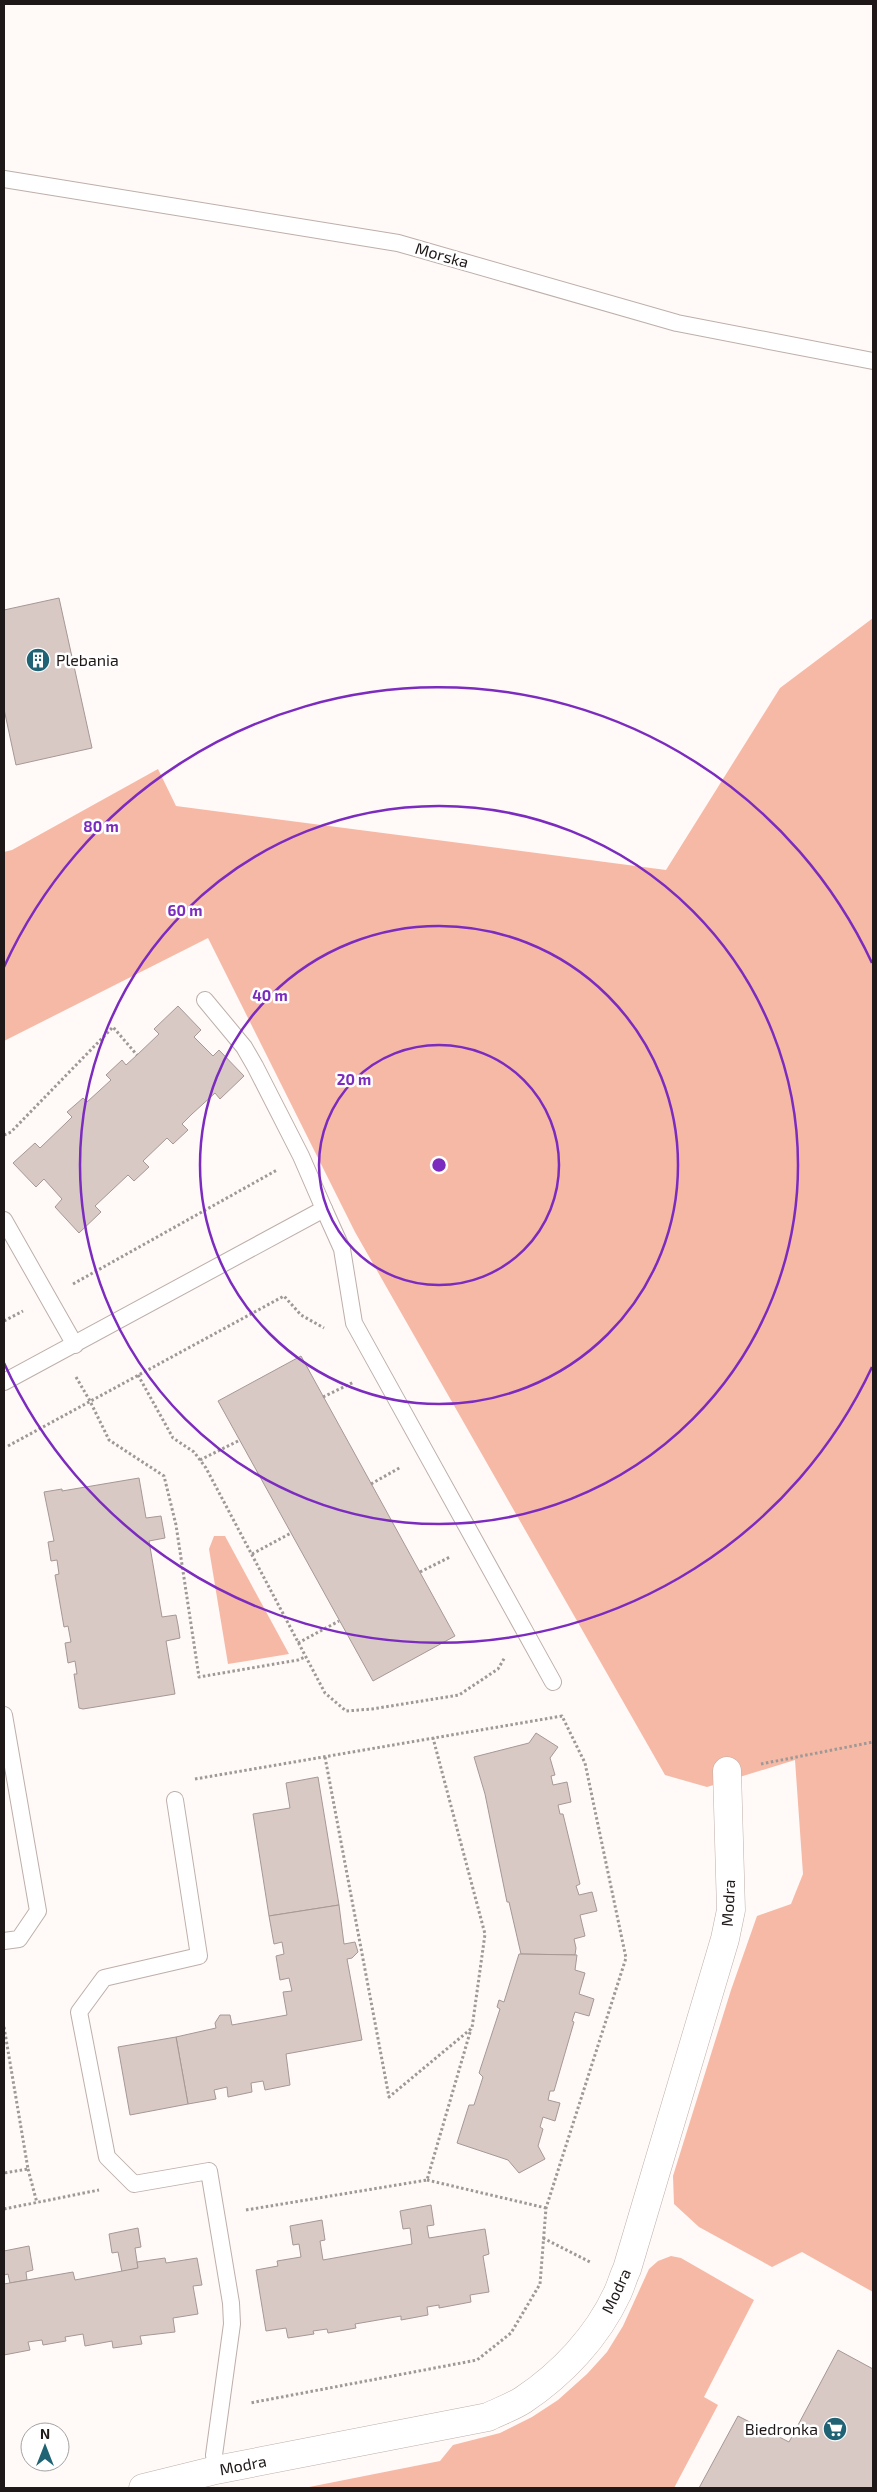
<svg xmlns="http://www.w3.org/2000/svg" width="877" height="2492" font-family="'Exo 2',sans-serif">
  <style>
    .green { fill: #f6b9a6 }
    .building { fill: #d8c9c5; stroke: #a69894 }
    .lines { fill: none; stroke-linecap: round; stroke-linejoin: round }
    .lane-casing { stroke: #bdafaa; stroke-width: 18 }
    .street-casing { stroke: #bdafaa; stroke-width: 29 }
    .path { stroke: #9e9997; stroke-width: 3; stroke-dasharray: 2.5 2.5; stroke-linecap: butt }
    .lane { stroke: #fff; stroke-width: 16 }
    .street { stroke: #fff; stroke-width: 28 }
    .ring { fill: none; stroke: #7b2cbf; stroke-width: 2.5 }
    .labels { text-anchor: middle; stroke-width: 5; stroke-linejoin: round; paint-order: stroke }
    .street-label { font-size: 16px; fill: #1e1918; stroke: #fff }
    .poi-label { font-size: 16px; fill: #1e1918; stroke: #fff; text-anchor: start }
    .centre { fill: #7b2cbf; stroke: #fff; stroke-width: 2.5 }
    .ring-label { font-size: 15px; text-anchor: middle; font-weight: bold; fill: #7b2cbf; stroke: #fff; stroke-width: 5; stroke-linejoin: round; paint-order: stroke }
  </style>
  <rect width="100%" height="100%" fill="#fff9f7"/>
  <g class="green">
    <path d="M873 618V2292L802 2252 772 2267 699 2227 674 2204 673 2176 731 1990 757 1916 791 1904 803 1874 795 1760 707 1787 665 1775 355 1232 208 938 4 1041V852L12 850 158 769 176 806 666 870 780 688Z"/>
    <path d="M214 1536H225L289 1654 228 1664 209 1549Z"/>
    <path d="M671 2256 681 2258 754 2300 704 2397 718 2405 674 2488H304L440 2461 453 2445 500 2433 532 2417 558 2400 587 2374 607 2352 623 2326 649 2269 658 2261Z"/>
  </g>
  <g class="building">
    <path d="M59 598 92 748 16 765 4 709V610Z"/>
    <path d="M178 1006 201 1030 194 1037 213 1056 219 1050 244 1076 220 1099 215 1093 192 1114 182 1124 188 1130 173 1144 167 1138 143 1161 149 1167 134 1181 128 1175 95 1206 101 1212 79 1233 55 1207 62 1199 44 1179 36 1187 13 1163 35 1143 40 1148 67 1122 72 1117 67 1112 83 1098 87 1102 111 1080 106 1075 122 1060 126 1065 137 1055 159 1034 154 1029Z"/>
    <path d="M301 1356 455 1636 373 1681 218 1401Z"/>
    <path d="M139 1478 146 1518 161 1516 165 1538 149 1541 162 1617 176 1615 178 1625 180 1638 166 1641 175 1694 83 1709 79 1708 74 1674H77L75 1661 68 1663 65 1643 71 1642 68 1626 64 1627 55 1575 59 1574 57 1560 51 1561 48 1542 54 1541 44 1492 62 1489V1491Z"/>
    <path d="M536 1733 558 1747 550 1758 555 1775 551 1776 553 1785 567 1782 571 1802 558 1805 560 1814H563L580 1884 576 1886 579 1895 592 1892 597 1911 580 1915 585 1936 574 1939 576 1948 575 1955 521 1954 509 1902H507L485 1794 474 1757 529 1743Z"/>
    <path d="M318 1777 339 1905 269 1916 253 1814 290 1808 286 1783Z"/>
    <path d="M339 1905 344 1944 355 1942 358 1952 352 1958 347 1959 362 2040 286 2054 290 2085 265 2090 263 2081 251 2083 252 2092 228 2097 227 2087 214 2090 216 2099 188 2104 176 2037 216 2028 215 2023 220 2015H230L232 2025 287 2015 283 1992 292 1991 289 1978 280 1980 276 1956 284 1954 282 1942 274 1944 269 1916Z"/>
    <path d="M519 1954 577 1955 575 1970 585 1973 579 1994 594 1999 589 2016 575 2012 572 2021 574 2022 554 2091H550L548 2100 560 2103 555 2121 543 2117 540 2127 543 2129 538 2146 545 2159 519 2173 508 2160 457 2143 469 2105H474L483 2077 479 2073 500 2009 497 2007 499 2000 504 2002Z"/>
    <path d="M176 2037 188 2104 130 2115 118 2047Z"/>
    <path d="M431 2205 434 2225 427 2226 429 2238 485 2229 489 2254 483 2256 489 2292 470 2295 471 2302 439 2308V2305L427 2307 428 2315 401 2320V2316L355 2324 356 2328 328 2333 327 2329 313 2331 314 2334 288 2338 286 2328 266 2331 256 2270 278 2266 277 2261 301 2257 299 2244 293 2245 290 2226 322 2220 325 2240 320 2241 323 2260 412 2244 410 2228 403 2229 400 2211Z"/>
    <path d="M138 2228 141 2247 135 2248 138 2268 122 2272 118 2252 112 2253 109 2234Z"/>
    <path d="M29 2246 33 2270 26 2272 27 2280 10 2283 8 2274 4 2275V2251Z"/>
    <path d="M165 2258 166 2263 197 2258 202 2285 193 2286 198 2314 173 2318 175 2332 140 2336 142 2344 113 2348 112 2341 85 2346 83 2334 65 2337 66 2341 43 2345 42 2340 28 2342 30 2350 4 2355V2284L73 2272 75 2280 138 2268 137 2262Z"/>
    <path d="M838 2350 873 2369V2488H699L738 2416 789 2442Z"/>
  </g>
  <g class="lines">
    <g class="lane-casing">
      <g id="lane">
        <path d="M4 179 398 243 677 323 873 361"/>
        <path d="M324 1209 342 1249 354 1323 553 1682"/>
        <path d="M4 1220 75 1345"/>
        <path d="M4 1382 324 1209 301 1156 255 1066 244 1047 205 1000"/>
        <path d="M4 1715 38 1911 19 1939 4 1941"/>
        <path d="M175 1800 199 1956 104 1978 79 2012 107 2157 134 2184 209 2171 231 2303 232 2324 214 2455 216 2470"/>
      </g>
    </g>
    <g class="street-casing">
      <path id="street" d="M143 2488 216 2470 488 2417C500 2411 512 2407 523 2400 562 2374 597 2337 617 2294 621 2286 623 2277 627 2269L725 1939 731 1910 727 1771"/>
    </g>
    <g class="path">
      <path d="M4 1135 11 1132 113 1027 137 1055"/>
      <path d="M73 1284 277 1170"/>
      <path d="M4 1321 23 1311"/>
      <path d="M138 1375 173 1438 194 1452 206 1468 325 1693 346 1711 372 1709 459 1695 498 1669 505 1657"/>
      <path d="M76 1377 90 1401 109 1440 164 1476 176 1525 199 1677 298 1660 305 1657"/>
      <path d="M323 1397 354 1382"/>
      <path d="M8 1446 284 1296 301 1315 324 1328"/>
      <path d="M200 1460 240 1440"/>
      <path d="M371 1484 401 1467"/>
      <path d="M252 1554 291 1533"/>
      <path d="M420 1572 450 1557"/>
      <path d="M298 1643 339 1621"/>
      <path d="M325 1757 389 2097 472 2028 485 1934 433 1738"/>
      <path d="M761 1764 873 1742"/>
      <path d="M195 1779 562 1716 585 1763 626 1958 546 2208 540 2284 511 2333 477 2360 250 2403"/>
      <path d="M4 2027 28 2169 4 2173"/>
      <path d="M28 2169 37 2203"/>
      <path d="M427 2180 546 2208"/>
      <path d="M4 2209 99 2190"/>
      <path d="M246 2210 427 2180 471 2029"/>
      <path d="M543 2238 592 2263"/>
    </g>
    <use href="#lane" class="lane"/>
    <use href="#street" class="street"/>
  </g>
  <g class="ring">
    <circle cx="439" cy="1165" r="120"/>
    <circle cx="439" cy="1165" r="239"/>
    <circle cx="439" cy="1165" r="359"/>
    <path d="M872 1367A478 478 0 0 1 4 1363M4 967A478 478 0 0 1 872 963"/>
  </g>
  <defs>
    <g id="building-disc" transform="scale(1.25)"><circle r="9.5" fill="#1f6375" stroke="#fff"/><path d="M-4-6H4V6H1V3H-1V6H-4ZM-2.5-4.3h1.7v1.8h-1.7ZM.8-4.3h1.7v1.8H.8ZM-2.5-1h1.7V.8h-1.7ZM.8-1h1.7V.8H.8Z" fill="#fff"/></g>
    <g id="supermarket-disc" transform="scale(1.25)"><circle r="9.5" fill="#1f6375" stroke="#fff"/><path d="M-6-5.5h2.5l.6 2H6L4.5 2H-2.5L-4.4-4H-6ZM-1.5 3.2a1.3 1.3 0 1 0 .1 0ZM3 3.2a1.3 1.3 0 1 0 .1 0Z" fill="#fff"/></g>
  </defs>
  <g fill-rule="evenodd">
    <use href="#building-disc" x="38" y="660"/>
    <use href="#supermarket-disc" x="835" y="2429"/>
  </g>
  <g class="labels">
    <g class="street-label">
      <text transform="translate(442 255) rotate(16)" y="6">Morska</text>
      <text transform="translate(728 1903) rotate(-87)" y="6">Modra</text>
      <text transform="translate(616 2291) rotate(-65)" y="6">Modra</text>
      <text transform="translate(243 2465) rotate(-11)" y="6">Modra</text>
    </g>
    <g class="poi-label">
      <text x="56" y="666">Plebania</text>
      <text x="818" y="2435" text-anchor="end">Biedronka</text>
    </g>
  </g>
  <circle cx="439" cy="1165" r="8" class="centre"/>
  <g class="ring-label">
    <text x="101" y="832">80 m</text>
    <text x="185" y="916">60 m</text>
    <text x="270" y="1001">40 m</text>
    <text x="354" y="1085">20 m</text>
  </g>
  <rect width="877" height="2492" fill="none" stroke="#1e1918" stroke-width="10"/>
  <g transform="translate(45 2447)"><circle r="24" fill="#ffffff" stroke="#a5a3a3"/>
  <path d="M0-4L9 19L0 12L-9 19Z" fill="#1f6375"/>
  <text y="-8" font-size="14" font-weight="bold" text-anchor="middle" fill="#1e1918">N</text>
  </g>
</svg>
